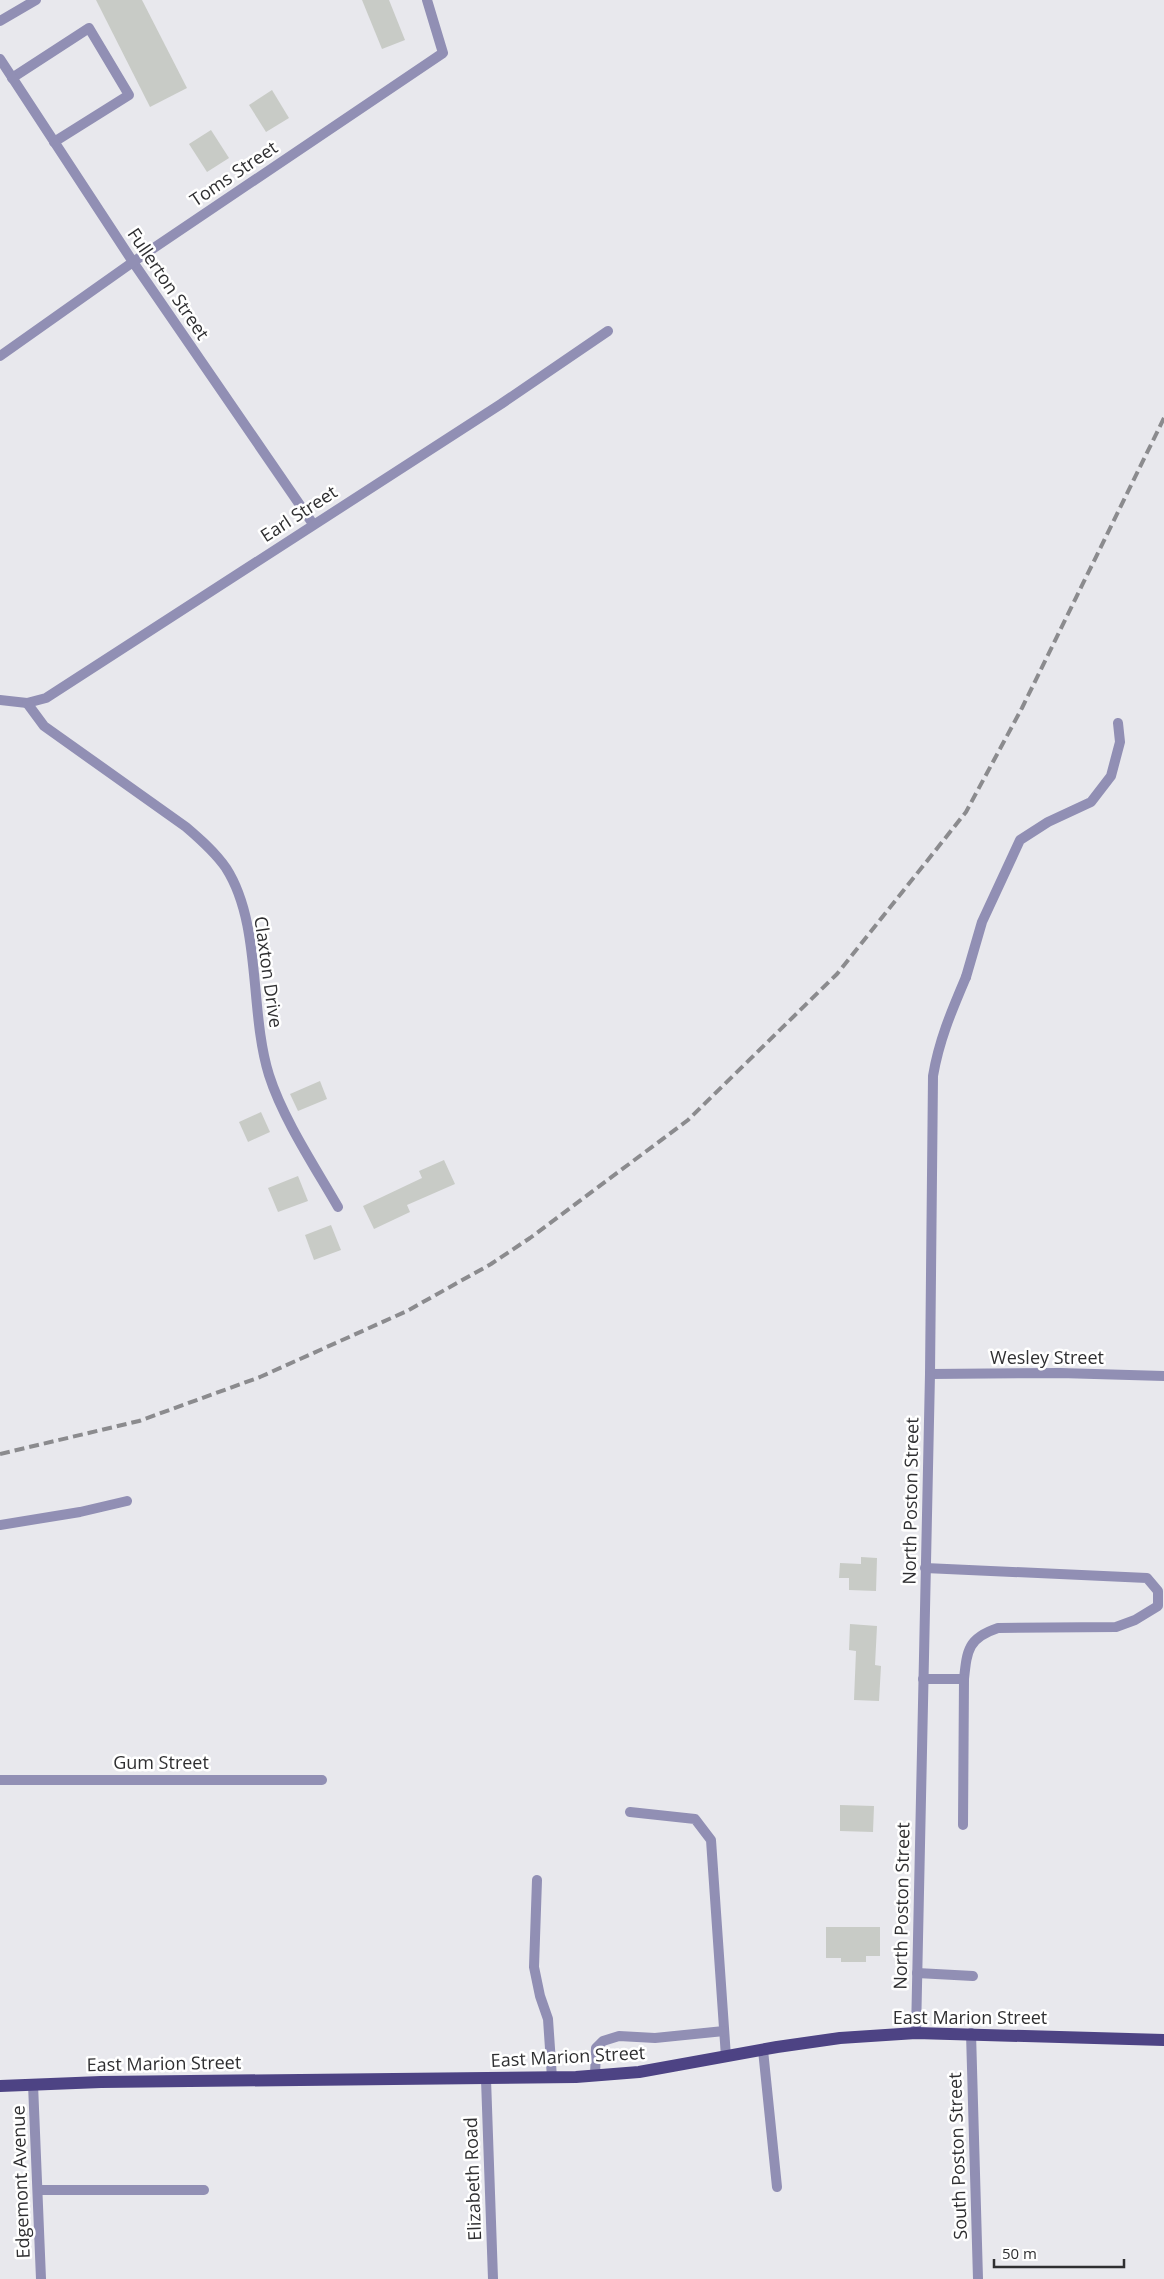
<svg xmlns="http://www.w3.org/2000/svg" width="1164" height="2279" font-family="'Open Sans',sans-serif">
  <style>
    .building { fill: #c8cbc6 }
    .lines { fill: none; stroke-linecap: round; stroke-linejoin: round }
    .lane { stroke: #918fb4; stroke-width: 10 }
    .street { stroke: #918fb4; stroke-width: 10 }
    .primary { stroke: #4d4384; stroke-width: 12 }
    .rail { stroke: #8b8b8e; stroke-width: 4; stroke-dasharray: 10 5; stroke-linecap: butt }
    .labels { text-anchor: middle; stroke-width: 5; stroke-linejoin: round; paint-order: stroke }
    .street-label { font-size: 18px; fill: #2f2f31; stroke: #fff }
  </style>
  <rect width="100%" height="100%" fill="#e8e8ed"/>
  <g class="building">
    <path d="M96 0H142L187 88 150 107Z"/>
    <path d="M362 0H389L405 40 382 49Z"/>
    <path d="M272 90 289 118 266 132 249 105Z"/>
    <path d="M211 130 229 158 207 172 189 144Z"/>
    <path d="M320 1081 327 1099 298 1111 290 1094Z"/>
    <path d="M261 1112 270 1132 248 1142 239 1122Z"/>
    <path d="M444 1160 455 1184 407 1205 410 1212 374 1229 363 1206 422 1178 419 1171Z"/>
    <path d="M298 1176 308 1201 278 1212 268 1188Z"/>
    <path d="M331 1225 341 1250 314 1260 305 1235Z"/>
    <path d="M861 1557 877 1558 876 1591 849 1590V1578H839L840 1563 861 1564Z"/>
    <path d="M850 1624 877 1626 875 1665 881 1666 879 1701 854 1700 856 1651 849 1650Z"/>
    <path d="M840 1805 874 1806 873 1832 840 1831Z"/>
    <path d="M826 1927H880V1956H866V1962H841V1958H826Z"/>
  </g>
  <g class="lines">
    <g class="lane">
      <path d="M12 78 89 28 129 95 54 142"/>
      <path d="M966 977 982 922 1020 840 1048 822 1091 802 1111 776 1120 742 1118 723"/>
      <path d="M923 1679H964C967 1650 968 1638 998 1628L1116 1627 1135 1620 1158 1606V1591L1147 1578 925 1568"/>
      <path d="M630 1812 695 1819 711 1840 726 2057"/>
      <path d="M963 1825 964 1679"/>
      <path d="M537 1880 534 1967 540 1996 548 2019 552 2078"/>
      <path d="M917 1973 973 1976"/>
      <path d="M763 2050 777 2187"/>
      <path d="M595 2076 596 2048 603 2041 619 2036 655 2038 724 2031"/>
      <path d="M38 2190H204"/>
    </g>
    <g class="street">
      <path d="M0 21 36 0"/>
      <path d="M0 59 133 262 313 524"/>
      <path d="M0 356 133 262 443 53 427 0"/>
      <path d="M0 700 27 703 46 698 501 404 608 331"/>
      <path d="M27 703 44 726 186 827C200 839 215 852 226 868 262 924 249 1011 269 1075 283 1119 315 1167 338 1207"/>
      <path d="M930 1374 1060 1373 1164 1376"/>
      <path d="M0 1525 80 1512 127 1501"/>
      <path d="M0 1780H322"/>
      <path d="M916 2033 930 1374 933 1076C939 1040 952 1010 966 977"/>
      <path d="M971 2033 978 2279"/>
      <path d="M486 2079 493 2279"/>
      <path d="M33 2084 41 2279"/>
    </g>
    <path class="primary" d="M0 2086 101 2082 576 2077 639 2072 777 2047 840 2038 916 2033 1164 2040"/>
    <path class="rail" d="M0 1454 139 1421 260 1377 407 1311 491 1264 530 1238 688 1120 837 974 966 812 1022 708 1164 418"/>
  </g>
  <g class="labels">
    <g class="street-label">
      <text transform="translate(234 174) rotate(-34)" y="6">Toms Street</text>
      <text transform="translate(168 284) rotate(56)" y="6">Fullerton Street</text>
      <text transform="translate(299 514) rotate(-33)" y="6">Earl Street</text>
      <text transform="translate(268 972) rotate(82)" y="6">Claxton Drive</text>
      <text x="1047" y="1364">Wesley Street</text>
      <text transform="translate(911 1501) rotate(-89)" y="6">North Poston Street</text>
      <text x="161" y="1769">Gum Street</text>
      <text transform="translate(902 1906) rotate(-89)" y="6">North Poston Street</text>
      <text x="970" y="2024">East Marion Street</text>
      <text transform="translate(568 2057) rotate(-3)" y="6">East Marion Street</text>
      <text transform="translate(164 2064) rotate(-1)" y="6">East Marion Street</text>
      <text transform="translate(958 2156) rotate(-92)" y="6">South Poston Street</text>
      <text transform="translate(473 2179) rotate(-92)" y="6">Elizabeth Road</text>
      <text transform="translate(21 2182) rotate(-92)" y="6">Edgemont Avenue</text>
    </g>
  </g>
  <path d="M994 2259v8h130v-8" fill="none" stroke="#2f2f31" stroke-width="2.5"/>
  <text x="1002" y="2259" font-size="15" fill="#2f2f31" stroke="#ffffff" stroke-width="4" paint-order="stroke">50 m</text>
</svg>
